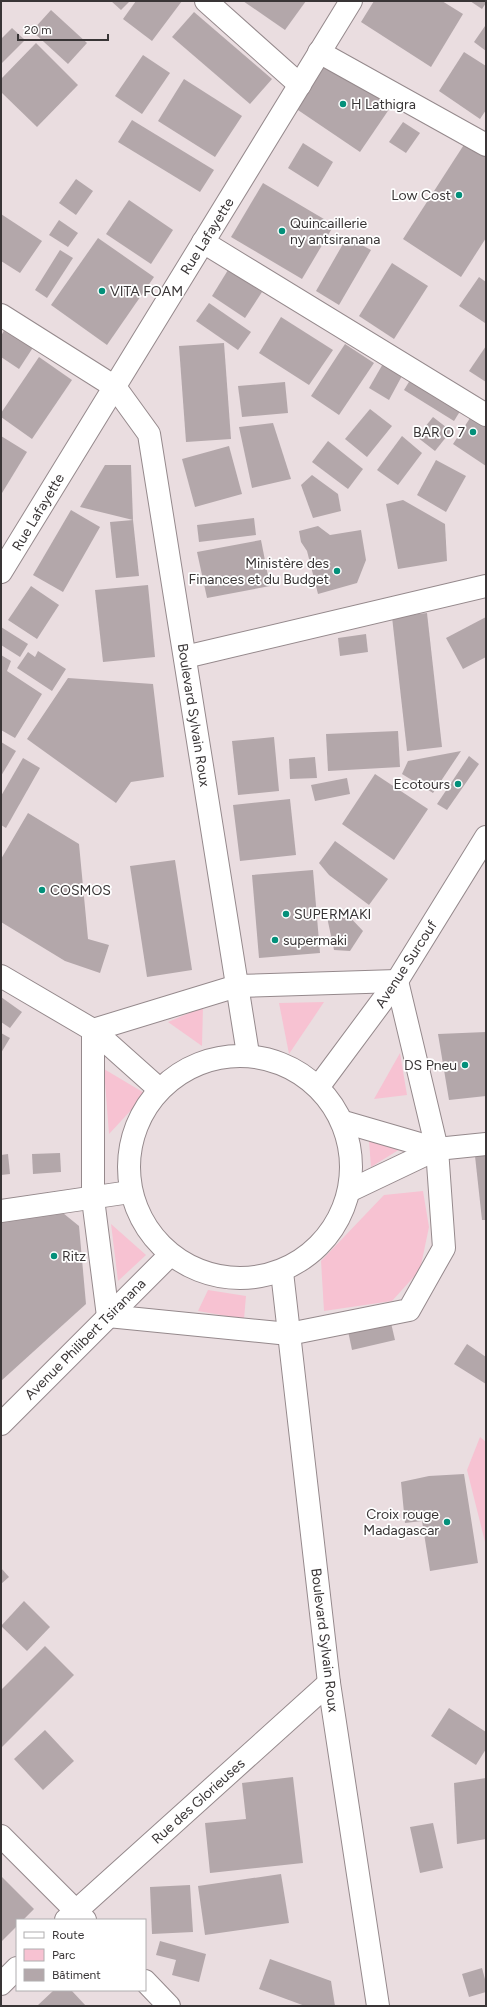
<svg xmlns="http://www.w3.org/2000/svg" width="487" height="2007" font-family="Figtree,sans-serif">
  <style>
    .green { fill: #f7c2d2 }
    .building { fill: #b3a7aa }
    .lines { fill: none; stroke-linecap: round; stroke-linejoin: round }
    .street-casing { stroke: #95898c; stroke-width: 24 }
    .secondary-casing { stroke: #95898c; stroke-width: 24 }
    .street { stroke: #fff; stroke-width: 22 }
    .secondary { stroke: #fff; stroke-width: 22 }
    .poi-dot { fill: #03907a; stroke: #fff; stroke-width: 1.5 }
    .labels { text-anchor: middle; stroke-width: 3.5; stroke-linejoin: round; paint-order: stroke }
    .poi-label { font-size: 14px; fill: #393536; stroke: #fff; text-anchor: start }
    .street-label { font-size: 14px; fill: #393536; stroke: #fff }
  </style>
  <rect width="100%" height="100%" fill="#eadde0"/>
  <g class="green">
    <path d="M324 1002 289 1054 279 1003Z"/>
    <path d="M203 1007 202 1046 168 1022Z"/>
    <path d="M400 1053 407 1095 374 1099Z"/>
    <path d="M104 1069 146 1094 109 1134Z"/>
    <path d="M369 1141 405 1146 371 1167Z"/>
    <path d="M423 1191 429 1227 420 1270 392 1301 324 1311 321 1261 384 1195Z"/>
    <path d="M111 1224 146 1255 118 1281Z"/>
    <path d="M208 1290 246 1296 244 1319 198 1311Z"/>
    <path d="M480 1437 486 1442V1546L467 1470Z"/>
  </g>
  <g class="building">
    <path d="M111 1H130L121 10Z"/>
    <path d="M136 1H182L152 41 123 19Z"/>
    <path d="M243 1H306L285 30Z"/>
    <path d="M374 1H442L463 14 431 67 361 22Z"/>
    <path d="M470 1H486V3L482 9Z"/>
    <path d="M51 10 87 43 68 64 32 31Z"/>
    <path d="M194 12 272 79 250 104 172 37Z"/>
    <path d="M485 26 486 27V51L474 42Z"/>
    <path d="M12 28 25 40 1 64V39Z"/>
    <path d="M36 43 78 85 37 127 1 92V79Z"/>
    <path d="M464 52 486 66V110L480 119 439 91Z"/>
    <path d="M143 55 170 73 142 114 115 96Z"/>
    <path d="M325 56 394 102 360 152 292 106Z"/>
    <path d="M184 79 242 116 215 157 158 121Z"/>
    <path d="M132 120 214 170 200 192 118 142Z"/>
    <path d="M403 122 420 133 406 153 389 142Z"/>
    <path d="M467 140 486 152V238L461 277 403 239Z"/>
    <path d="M303 143 333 162 318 187 288 168Z"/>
    <path d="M76 179 93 191 76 215 59 203Z"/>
    <path d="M263 183 334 225 302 279 231 237Z"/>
    <path d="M129 200 173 230 151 264 106 234Z"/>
    <path d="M1 214 42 241 20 273 1 261Z"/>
    <path d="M59 220 78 233 68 247 49 235Z"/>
    <path d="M347 237 371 250 339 305 316 291Z"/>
    <path d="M98 238 154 277 107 345 51 305Z"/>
    <path d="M60 250 73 258 47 298 35 290Z"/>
    <path d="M392 263 428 286 394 339 359 316Z"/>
    <path d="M228 270 262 292 245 318 212 296Z"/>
    <path d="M479 277 486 282 485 323 459 306Z"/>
    <path d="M209 303 251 332 238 350 196 321Z"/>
    <path d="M281 317 333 350 309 385 259 353Z"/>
    <path d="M6 327 34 346 19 369 1 357V336Z"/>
    <path d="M224 343 231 439 186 442 179 346Z"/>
    <path d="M345 344 374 363 339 415 311 396Z"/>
    <path d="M486 346V382L469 371Z"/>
    <path d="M39 357 72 380 32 439 1 417V413Z"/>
    <path d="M384 362 403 374 389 400 369 388Z"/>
    <path d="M412 377 462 408 454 421 404 390Z"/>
    <path d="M285 382 288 413 242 417 238 386Z"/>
    <path d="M370 409 392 426 367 457 345 439Z"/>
    <path d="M474 412 486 420V466L453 444Z"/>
    <path d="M433 417 451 431 435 451 417 437Z"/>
    <path d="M273 423 291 479 252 488 239 427Z"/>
    <path d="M1 436 27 452 2 493 1 492Z"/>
    <path d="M402 436 422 453 398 485 377 470Z"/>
    <path d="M328 441 363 469 348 489 312 462Z"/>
    <path d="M229 446 242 494 195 507 182 459Z"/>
    <path d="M436 460 466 476 446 512 417 495Z"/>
    <path d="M105 465H131L133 520 80 507Z"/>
    <path d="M312 475 338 494 341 511 313 518 301 485Z"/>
    <path d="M403 500 445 524 447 561 398 569 386 504Z"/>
    <path d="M71 510 100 527 63 592 33 575Z"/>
    <path d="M254 518 256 535 199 542 197 525Z"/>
    <path d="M133 520 139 576 116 578 110 522Z"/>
    <path d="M318 526 330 535 361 530 366 560 357 583 318 594 307 551 301 542 299 531Z"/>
    <path d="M261 540 270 586 207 598 197 552Z"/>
    <path d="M148 585 155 657 103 662 95 590Z"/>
    <path d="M31 586 59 605 37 639 8 620Z"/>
    <path d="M427 613 442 747 407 751 392 617Z"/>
    <path d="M486 617V657L463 669 446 638Z"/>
    <path d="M1 627 28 644 20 657 1 645Z"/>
    <path d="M366 634 368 652 340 656 338 638Z"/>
    <path d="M38 651 66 669 52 691 17 668 28 652 35 657Z"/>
    <path d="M1 655 11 661 7 671 42 694 15 738 1 730Z"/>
    <path d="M68 678 153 684 164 777 131 782 116 803 27 739Z"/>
    <path d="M398 731 400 767 328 771 326 734Z"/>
    <path d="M274 737 279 791 238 795 232 741Z"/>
    <path d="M1 742 16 751 1 776Z"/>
    <path d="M461 751 433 793 402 774 408 761Z"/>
    <path d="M469 756 479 764 447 810 437 804Z"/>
    <path d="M315 757 317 778 290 779 289 759Z"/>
    <path d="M23 758 40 768 6 828 1 825V796Z"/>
    <path d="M375 774 428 809 394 860 342 824Z"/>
    <path d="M347 778 350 794 315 801 311 785Z"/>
    <path d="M290 799 296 855 240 861 233 805Z"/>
    <path d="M28 813 79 844 88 939 109 945 100 973 65 961 1 922V859Z"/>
    <path d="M335 841 388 879 369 905 329 875 319 863Z"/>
    <path d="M175 860 192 970 147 977 130 866Z"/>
    <path d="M313 870 320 953 259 958 252 875Z"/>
    <path d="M346 913 363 931 350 951 334 950 327 917Z"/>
    <path d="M1 997 22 1012 10 1028 1 1022Z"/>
    <path d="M486 1032V1096L449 1100 438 1034Z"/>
    <path d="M1 1033 10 1038 1 1053Z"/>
    <path d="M60 1153 61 1172 33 1174 32 1154Z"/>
    <path d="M8 1154 10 1174 1 1175V1155Z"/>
    <path d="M486 1155V1220H482L475 1156Z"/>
    <path d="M58 1209 79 1226 86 1304 1 1381V1218Z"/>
    <path d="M391 1323 395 1340 352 1350 348 1331Z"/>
    <path d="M467 1344 486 1357V1384L454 1364Z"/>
    <path d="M464 1474 478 1563 430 1571 422 1521 405 1523 401 1482 429 1476Z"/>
    <path d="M1 1568 9 1577 1 1584Z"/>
    <path d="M24 1601 50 1627 27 1651 1 1626Z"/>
    <path d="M45 1646 74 1675 1 1748V1690Z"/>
    <path d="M449 1708 486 1732V1749L476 1765 431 1736Z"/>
    <path d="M45 1730 74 1761 43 1790 14 1759Z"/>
    <path d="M293 1777 303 1863 210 1873 205 1823 246 1819 242 1783Z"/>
    <path d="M486 1778V1839L457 1844 454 1783Z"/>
    <path d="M433 1823 443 1868 420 1873 410 1827Z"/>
    <path d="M281 1874 289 1923 205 1935 198 1886Z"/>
    <path d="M1 1876 34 1909 23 1920H17V1926L1 1942Z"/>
    <path d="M190 1885 193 1932 152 1934 150 1887Z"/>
    <path d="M160 1941 206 1954 199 1982 172 1975 176 1960 156 1955Z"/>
    <path d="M270 1959 331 1981 335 2006H305L259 1989Z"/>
    <path d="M482 1968 486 1983V1992L469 1997 462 1974Z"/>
    <path d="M54 1990H71L86 2006H37Z"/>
  </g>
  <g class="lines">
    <g class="street-casing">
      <g id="street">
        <path d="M206 1 300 85"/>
        <path d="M319 52 486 145"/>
        <path d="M203 242 486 415"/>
        <path d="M1 315 115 387"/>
        <path d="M185 657 486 586"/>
        <path d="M1 976 93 1030 158 1088"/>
        <path d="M397 981 437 1149 444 1248 409 1310 289 1334 108 1316 93 1199V1030L237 986Z"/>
        <path d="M319 1086 397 981 486 837"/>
        <path d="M344 1122 437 1149 486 1144"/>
        <path d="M351 1190 437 1149"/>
        <path d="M1 1211 130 1192"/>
        <path d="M1 1424 170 1255"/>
        <path d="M1 1836 85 1920"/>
        <path d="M66 1920 329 1683"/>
        <path d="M145 1981 169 2006"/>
        <path d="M1 1984 17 1968"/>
      </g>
    </g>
    <g class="secondary-casing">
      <g id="secondary">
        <path d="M115 387 149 434 248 1054"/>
        <path d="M1 572 351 1"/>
        <circle cx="240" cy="1167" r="111"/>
        <path d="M282 1272 329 1683 378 2006"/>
      </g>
    </g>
    <use href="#street" class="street"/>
    <use href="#secondary" class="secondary"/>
  </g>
  <g class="poi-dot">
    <circle cx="343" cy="104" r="4"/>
    <circle cx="459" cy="195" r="4"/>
    <circle cx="282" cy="231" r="4"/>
    <circle cx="102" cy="291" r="4"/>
    <circle cx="473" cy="432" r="4"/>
    <circle cx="337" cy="571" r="4"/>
    <circle cx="458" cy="784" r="4"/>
    <circle cx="42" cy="890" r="4"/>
    <circle cx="286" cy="914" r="4"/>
    <circle cx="275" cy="940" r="4"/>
    <circle cx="465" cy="1065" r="4"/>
    <circle cx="54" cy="1256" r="4"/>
    <circle cx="447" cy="1522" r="4"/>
  </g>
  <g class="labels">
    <g class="poi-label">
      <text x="351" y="109">H Lathigra</text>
      <text x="451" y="200" text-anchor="end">Low Cost</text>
      <text x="290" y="228">Quincaillerie<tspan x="290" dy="16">ny antsiranana</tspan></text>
      <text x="110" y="296">VITA FOAM</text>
      <text x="465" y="437" text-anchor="end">BAR O 7</text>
      <text x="329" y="568" text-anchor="end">Ministère des<tspan x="329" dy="16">Finances et du Budget</tspan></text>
      <text x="450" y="789" text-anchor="end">Ecotours</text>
      <text x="50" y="895">COSMOS</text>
      <text x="294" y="919">SUPERMAKI</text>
      <text x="283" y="945">supermaki</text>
      <text x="457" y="1070" text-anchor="end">DS Pneu</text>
      <text x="62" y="1261">Ritz</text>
      <text x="439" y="1519" text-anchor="end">Croix rouge<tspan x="439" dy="16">Madagascar</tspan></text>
    </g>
    <g class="street-label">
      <text transform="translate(207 236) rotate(-58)" y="5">Rue Lafayette</text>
      <text transform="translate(38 512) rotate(-59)" y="5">Rue Lafayette</text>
      <text transform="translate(194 715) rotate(81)" y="5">Boulevard Sylvain Roux</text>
      <text transform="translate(406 964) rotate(-57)" y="5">Avenue Surcouf</text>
      <text transform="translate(85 1339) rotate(-45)" y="5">Avenue Philibert Tsiranana</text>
      <text transform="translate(325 1640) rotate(83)" y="5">Boulevard Sylvain Roux</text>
      <text transform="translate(198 1801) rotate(-42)" y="5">Rue des Glorieuses</text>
    </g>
  </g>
  <rect width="487" height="2007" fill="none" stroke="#393536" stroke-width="4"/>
  <rect x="16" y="1919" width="130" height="72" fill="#ffffff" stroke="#b0aeaf"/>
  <rect x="24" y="1932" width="20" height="6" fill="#ffffff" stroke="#b0aeaf"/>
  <text x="52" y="1939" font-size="12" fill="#393536">Route</text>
  <rect x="24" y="1949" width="20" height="12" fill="#f7c2d2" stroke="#b0aeaf"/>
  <text x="52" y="1959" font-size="12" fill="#393536">Parc</text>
  <rect x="24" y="1969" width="20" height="12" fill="#b3a7aa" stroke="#b0aeaf"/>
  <text x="52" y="1979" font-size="12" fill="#393536">Bâtiment</text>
  <path d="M18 34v6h90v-6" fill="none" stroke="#393536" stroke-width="2"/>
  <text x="24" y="34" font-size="12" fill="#393536" stroke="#ffffff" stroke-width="3" paint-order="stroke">20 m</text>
</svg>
